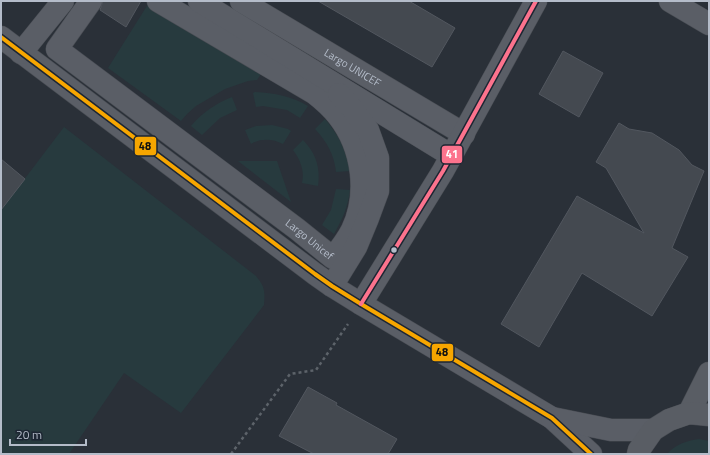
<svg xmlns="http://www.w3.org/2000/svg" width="710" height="455" font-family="'Titillium Web',sans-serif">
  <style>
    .green { fill: #273a3e }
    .building { fill: #444950; stroke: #52575f }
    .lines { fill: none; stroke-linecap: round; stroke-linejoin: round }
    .street-casing { stroke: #484c53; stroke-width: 23 }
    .secondary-casing { stroke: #484c53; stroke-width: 23 }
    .path { stroke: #5d636a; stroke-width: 2.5; stroke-dasharray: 3 3; stroke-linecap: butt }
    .street { stroke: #5a5e66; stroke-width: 22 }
    .secondary { stroke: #595d64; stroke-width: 22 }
    .bus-1-casing { stroke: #1d2633; stroke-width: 7 }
    .bus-2-casing { stroke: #1d2633; stroke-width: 7 }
    .bus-1 { stroke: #f7a600; stroke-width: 4 }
    .bus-2 { stroke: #fc738d; stroke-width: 4 }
    .bus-dot { fill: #b4bcc9; stroke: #1d2633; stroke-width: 1.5 }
    .labels { text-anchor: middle; stroke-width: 4; stroke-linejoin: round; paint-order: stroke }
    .street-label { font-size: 11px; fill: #b4bcc9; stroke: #1d2633 }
    .line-badge { stroke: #1d2633; stroke-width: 1.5 }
    .badge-label { font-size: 11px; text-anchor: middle; font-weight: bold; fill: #fff }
    .pale-badge-label { font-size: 11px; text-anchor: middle; font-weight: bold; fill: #111 }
  </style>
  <rect width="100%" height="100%" fill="#2a3038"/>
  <g class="green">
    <path d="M150 1 263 71 257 80 248 81 225 89 196 106 187 114 181 121 108 68Z"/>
    <path d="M255 92C275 93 291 96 308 106L300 118 287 110 263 106 256 107 253 93Z"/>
    <path d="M232 97 237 110 220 118 202 135 191 126C202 113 216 103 232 97Z"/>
    <path d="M325 119C338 134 347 151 350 171L336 172C334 154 327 142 315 129Z"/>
    <path d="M272 125 288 129 291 131 283 144C273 139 261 138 251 144L245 130 256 126Z"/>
    <path d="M64 127 256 276C265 287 265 291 264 305L181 413 124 373 69 454H1V210Z"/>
    <path d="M303 140C306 143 309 147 311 150 318 160 320 174 318 186L302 183C305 171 300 159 293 150Z"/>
    <path d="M238 161H277L291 202Z"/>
    <path d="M336 189 350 190C348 207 342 220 334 234L322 225 331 210Z"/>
    <path d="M699 439 709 441V454H667C676 444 686 441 699 439Z"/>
  </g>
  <g class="building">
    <path d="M103 1H141L126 27 100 10Z"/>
    <path d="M318 1H409L455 28 432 67Z"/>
    <path d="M563 51 603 73 579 117 539 94Z"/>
    <path d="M619 123 629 129 652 133 679 150 692 165 704 171 672 248 688 257 652 316 582 273 539 347 501 324 577 196 644 233 606 168 596 162Z"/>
    <path d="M1 159 25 179 1 210Z"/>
    <path d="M308 387 337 403 336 405 397 439 388 454H314L279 436Z"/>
  </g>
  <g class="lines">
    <g class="street-casing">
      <g id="street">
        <path id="s1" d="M91 1 57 49 297 229 333 258C340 249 347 240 352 230 369 194 363 148 338 116 331 107 323 100 314 93L158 1"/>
        <path d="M199 1 452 156"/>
        <path id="s2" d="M241 1 464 134"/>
        <path d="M670 1 709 24"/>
        <path d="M1 37 315 274 332 286 361 304 552 418 591 454"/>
        <path d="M21 53 63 1"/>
        <path d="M332 286 356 247 368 218 378 191V158L368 130 351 107 339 94"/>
        <path d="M361 304 443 171 536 1"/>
        <path d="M552 418 611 430H653"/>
      </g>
    </g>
    <g class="secondary-casing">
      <g id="secondary">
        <path d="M689 413 709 373"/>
        <path d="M638 454 639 450 653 430 669 420 689 413 709 415"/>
      </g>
    </g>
    <path class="path" d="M231 454 290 374 316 370 348 324"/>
    <use href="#street" class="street"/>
    <use href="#secondary" class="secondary"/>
    <g class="bus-1-casing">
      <path id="bus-1" d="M1 37 315 274 332 286 361 304 552 418 591 454"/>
    </g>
    <g class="bus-2-casing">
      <path id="bus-2" d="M361 304 443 171 536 1"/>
    </g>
    <use href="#bus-1" class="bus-1"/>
    <use href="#bus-2" class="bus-2"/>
  </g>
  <circle class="bus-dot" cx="394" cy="250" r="3.5"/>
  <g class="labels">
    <g class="street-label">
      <text dy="4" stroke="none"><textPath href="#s2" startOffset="130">Largo UNICEF</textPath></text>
      <text dy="4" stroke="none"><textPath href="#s1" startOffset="375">Largo Unicef</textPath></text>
    </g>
  </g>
  <g class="line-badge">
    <rect x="134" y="136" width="23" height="20" rx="4" fill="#f7a600"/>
    <rect x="441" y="145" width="22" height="19" rx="4" fill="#fc738d"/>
    <rect x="431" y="343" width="23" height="19" rx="4" fill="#f7a600"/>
  </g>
  <g class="badge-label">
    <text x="452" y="158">41</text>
  </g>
  <g class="pale-badge-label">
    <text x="145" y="150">48</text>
    <text x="442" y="356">48</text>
  </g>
  <rect width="710" height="455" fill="none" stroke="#b4bcc9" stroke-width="4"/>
  <path d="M10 439v6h76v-6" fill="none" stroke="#b4bcc9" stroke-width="2"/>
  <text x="16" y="439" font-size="12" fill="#b4bcc9" stroke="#1d2633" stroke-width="3" paint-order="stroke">20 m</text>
</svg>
